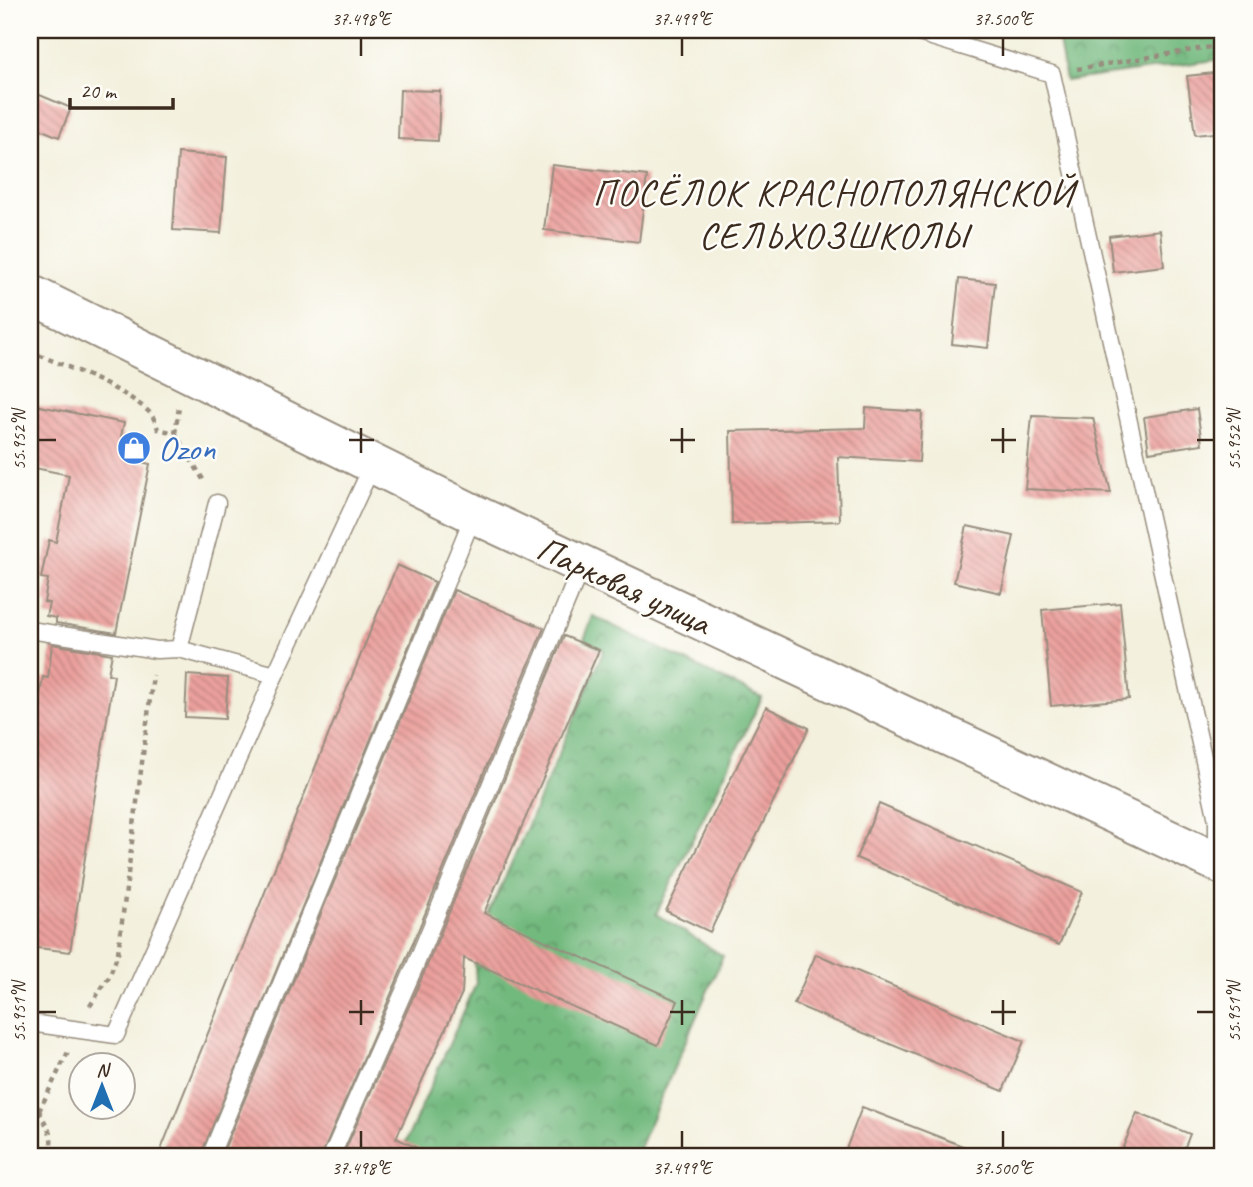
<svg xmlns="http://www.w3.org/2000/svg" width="1253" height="1187" font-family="Caveat,sans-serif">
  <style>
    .forest { fill: url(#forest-crowns); stroke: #56724e; stroke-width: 2 }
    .building { fill: url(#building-back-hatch) }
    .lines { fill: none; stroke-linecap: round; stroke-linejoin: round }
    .service-casing { stroke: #978d7e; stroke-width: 19 }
    .tertiary-casing { stroke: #978d7e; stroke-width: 42 }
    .path { stroke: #978d7e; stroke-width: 4.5; stroke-dasharray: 5 5; stroke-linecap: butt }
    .service { stroke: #fff; stroke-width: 16 }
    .tertiary { stroke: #fff; stroke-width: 38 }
    .ticks { fill: none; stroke: #3b2a1e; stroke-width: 2.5 }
    .labels { text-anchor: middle; stroke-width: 5; stroke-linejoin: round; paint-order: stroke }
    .shop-label { font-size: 35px; fill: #366cbe; stroke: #fdfcf7; text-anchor: start }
    .street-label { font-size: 35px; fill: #3b2a1e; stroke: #fdfcf7 }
    .neighbourhood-label { font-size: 37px; letter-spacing: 2px; fill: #3b2a1e; stroke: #fdfcf7 }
    .neatline { fill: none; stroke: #3b2a1e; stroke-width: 2.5 }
    .ticks-label { font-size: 18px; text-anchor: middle; fill: #3b2a1e }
  </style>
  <defs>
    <pattern id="forest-crowns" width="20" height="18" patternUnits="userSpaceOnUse" patternTransform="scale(1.75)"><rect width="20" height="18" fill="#72b97e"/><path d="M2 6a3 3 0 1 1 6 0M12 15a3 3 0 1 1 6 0" fill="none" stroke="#5f9767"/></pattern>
    <pattern id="building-back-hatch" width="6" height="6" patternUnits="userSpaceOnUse" patternTransform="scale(1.75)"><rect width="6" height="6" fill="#eba09d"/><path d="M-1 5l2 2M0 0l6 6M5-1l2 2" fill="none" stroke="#c0837f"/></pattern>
  </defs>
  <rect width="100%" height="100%" fill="#fdfcf7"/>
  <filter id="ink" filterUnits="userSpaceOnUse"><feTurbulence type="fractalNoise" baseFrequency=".0143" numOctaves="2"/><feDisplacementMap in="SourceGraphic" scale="14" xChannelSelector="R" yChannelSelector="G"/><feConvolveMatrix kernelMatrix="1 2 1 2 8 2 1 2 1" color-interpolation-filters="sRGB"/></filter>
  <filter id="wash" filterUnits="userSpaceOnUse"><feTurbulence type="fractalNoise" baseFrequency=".00686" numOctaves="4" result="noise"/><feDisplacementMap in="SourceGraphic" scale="28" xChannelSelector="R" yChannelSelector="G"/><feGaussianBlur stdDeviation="1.57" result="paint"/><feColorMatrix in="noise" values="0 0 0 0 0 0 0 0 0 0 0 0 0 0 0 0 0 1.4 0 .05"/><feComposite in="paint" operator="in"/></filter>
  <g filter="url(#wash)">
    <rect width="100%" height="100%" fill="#f3f0dd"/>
    <g class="forest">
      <path d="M1057 30H1223V59L1066 81Z"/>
      <path d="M593 616 762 698 656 914 723 956 635 1157H399L476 984 474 949 604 650 584 640Z"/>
    </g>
    <g id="blocks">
      <g class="building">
        <path d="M1223 72V132L1195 135 1187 76Z"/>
        <path d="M400 90 440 91 438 141 398 139Z"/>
        <path d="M30 91 71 108 59 137 30 125Z"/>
        <path d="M178 153 227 157 221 233 173 230Z"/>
        <path d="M552 165 647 176 639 242 544 230Z"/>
        <path d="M1160 230 1164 266 1113 272 1109 236Z"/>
        <path d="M959 279 995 283 988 348 952 344Z"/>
        <path d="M30 404 124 423 121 436 145 441 141 462 150 464 116 633 56 623V618L46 616 49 603 44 602 48 579 41 578 49 540 56 542 69 475 30 467Z"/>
        <path d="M866 408 922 412 919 462 838 457 840 521 732 524 730 431 865 428Z"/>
        <path d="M1197 409 1202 444 1149 452 1144 417Z"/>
        <path d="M1032 416 1093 418 1111 493 1025 489Z"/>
        <path d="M967 526 1014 536 1001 593 954 582Z"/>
        <path d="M397 565 435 582 200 1157H158Z"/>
        <path d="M454 590 544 628 405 962 321 1157H221Z"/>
        <path d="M1120 603 1129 699 1051 706 1042 610Z"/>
        <path d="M564 636 599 650 484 913 678 1001 658 1045 464 958 462 993 396 1138 436 1157H342L425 970Z"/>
        <path d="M52 644 112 654 108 674 114 675 70 952 30 947V787L35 754H30V697L39 699 43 677 48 678Z"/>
        <path d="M187 675 228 678 225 719 185 717Z"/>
        <path d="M766 707 809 728 710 932 666 911Z"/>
        <path d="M879 804 1082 892 1059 945 856 858Z"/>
        <path d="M816 954 1024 1041 1003 1091 794 1004Z"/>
        <path d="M862 1107 986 1155 985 1157H843Z"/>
        <path d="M1137 1113 1190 1134 1181 1157H1119Z"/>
      </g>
    </g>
  </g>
  <g filter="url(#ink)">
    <use href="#blocks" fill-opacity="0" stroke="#978d7e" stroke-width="2"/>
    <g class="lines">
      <g class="service-casing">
        <g id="service">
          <path d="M909 30 1052 74 1217 820V863"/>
          <path d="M30 630 157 650 179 649 275 675"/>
          <path d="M179 649 217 503"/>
          <path d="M30 1023 116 1035 275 675 373 464"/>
          <path d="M210 1157 474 514"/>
          <path d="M331 1157 415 966 582 565"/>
        </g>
      </g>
      <g class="tertiary-casing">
        <path id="tertiary" d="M30 294 474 514 1223 865"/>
      </g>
      <g class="path">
        <path d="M1077 69 1223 45"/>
        <path d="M30 352C60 363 130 391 151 414 154 418 156 424 158 429L175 433 204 481"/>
        <path d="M175 433 179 407"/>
        <path d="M90 1006 109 977 118 953 153 675"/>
        <path d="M39 1111 68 1052"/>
        <path d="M39 1111C48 1129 56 1137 48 1157"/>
        <path d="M30 1112 39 1111"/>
      </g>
      <use href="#service" class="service"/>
      <use href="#tertiary" class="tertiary"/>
    </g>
  </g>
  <path class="ticks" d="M361 38V56M682 38V56M1003 38V56M361 428V453M682 428V453M1003 428V453M38 440H56M349 440H374M670 440H695M991 440H1016M1197 440H1214M361 1000V1025M682 1000V1025M1003 1000V1025M38 1012H56M349 1012H374M670 1012H695M991 1012H1016M1197 1012H1214M361 1131V1148M682 1131V1148M1003 1131V1148"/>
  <defs>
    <g id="shop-disc" transform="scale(1.75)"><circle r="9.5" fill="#3f7fe0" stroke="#fdfcf7"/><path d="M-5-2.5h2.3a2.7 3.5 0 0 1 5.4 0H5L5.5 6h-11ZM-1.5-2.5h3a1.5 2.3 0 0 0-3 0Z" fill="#fff"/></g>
  </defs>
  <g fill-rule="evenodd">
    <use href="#shop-disc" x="134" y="448"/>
  </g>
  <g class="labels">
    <g class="shop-label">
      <text x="158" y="460">Ozon</text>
    </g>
    <g class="street-label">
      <text transform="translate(624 585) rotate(25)" y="12">Парковая улица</text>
    </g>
    <g class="neighbourhood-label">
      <text x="834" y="205">ПОСЁЛОК КРАСНОПОЛЯНСКОЙ<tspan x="834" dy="43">СЕЛЬХОЗШКОЛЫ</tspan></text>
    </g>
  </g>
  <rect width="1253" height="1187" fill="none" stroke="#fdfcf7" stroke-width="77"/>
  <g transform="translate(102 1086)"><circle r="33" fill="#fdfcf7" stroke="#afa8a0" stroke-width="2"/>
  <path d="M0-5L12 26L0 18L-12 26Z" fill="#1f6fb2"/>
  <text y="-10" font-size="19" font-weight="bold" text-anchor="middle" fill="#3b2a1e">N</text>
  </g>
  <path d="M70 98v10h103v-10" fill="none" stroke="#3b2a1e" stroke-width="3.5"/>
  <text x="80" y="98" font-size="21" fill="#3b2a1e" stroke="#fdfcf7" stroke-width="5" paint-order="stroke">20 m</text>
  <rect x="38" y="38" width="1176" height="1110" class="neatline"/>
  <g class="ticks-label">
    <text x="361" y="25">37.498°E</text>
    <text x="682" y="25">37.499°E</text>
    <text x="1003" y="25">37.500°E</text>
    <text transform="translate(19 440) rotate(-90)" y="6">55.952°N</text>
    <text transform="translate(1234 440) rotate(-90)" y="6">55.952°N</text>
    <text transform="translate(19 1012) rotate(-90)" y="6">55.951°N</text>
    <text transform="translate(1234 1012) rotate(-90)" y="6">55.951°N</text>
    <text x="361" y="1174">37.498°E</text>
    <text x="682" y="1174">37.499°E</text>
    <text x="1003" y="1174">37.500°E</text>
  </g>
</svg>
